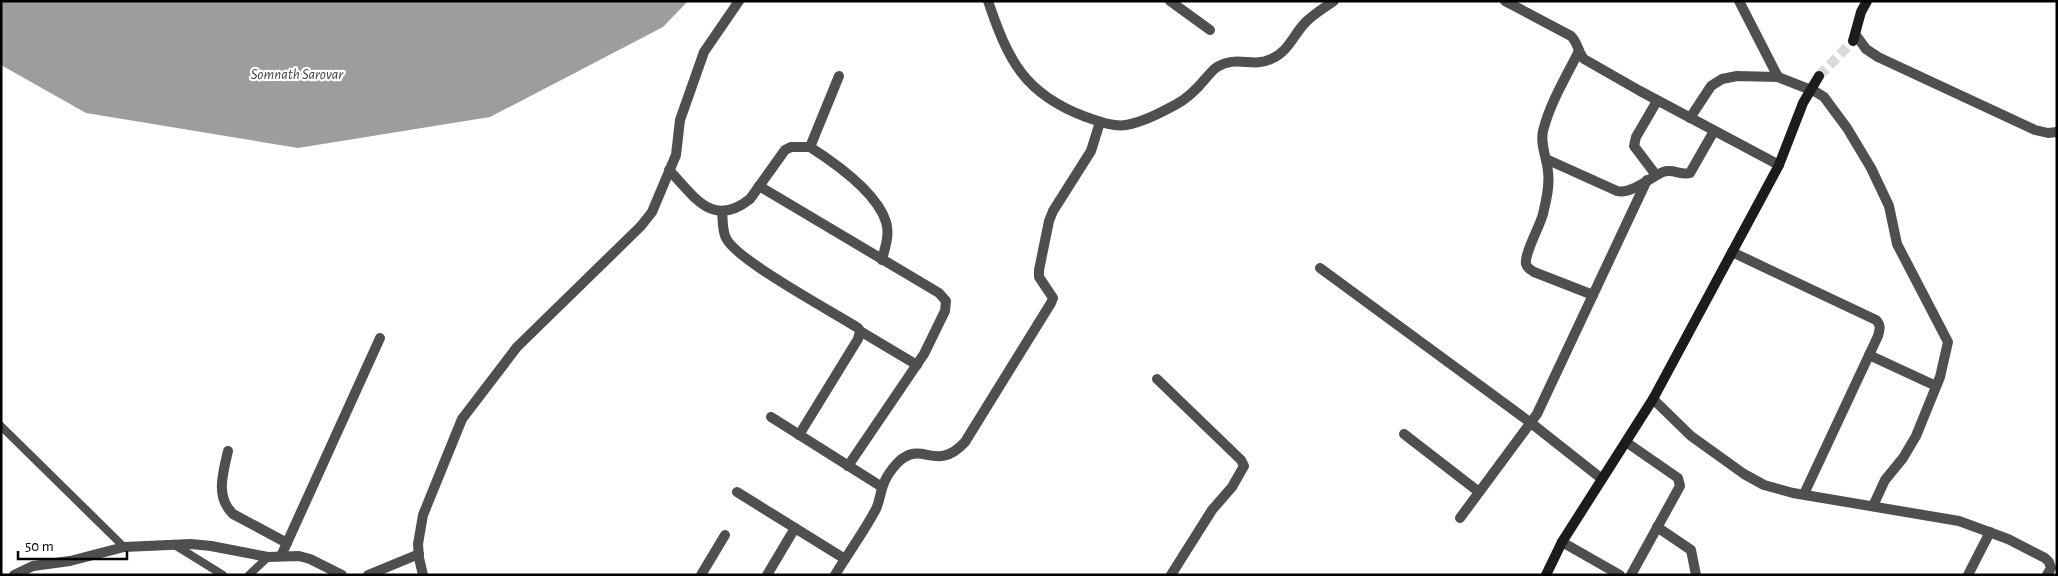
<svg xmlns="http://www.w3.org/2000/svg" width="2058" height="576" font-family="'Alegreya Sans',sans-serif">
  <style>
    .water { fill: #9d9d9d }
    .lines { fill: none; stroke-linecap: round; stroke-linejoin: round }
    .secondary-tunnel { stroke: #d9d9d9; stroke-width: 10; stroke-dasharray: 10 5; stroke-linecap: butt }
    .lane { stroke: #4f4f4f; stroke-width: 8 }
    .street { stroke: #4f4f4f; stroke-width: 10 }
    .secondary { stroke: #1c1c1c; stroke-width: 10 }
    .labels { text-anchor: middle; stroke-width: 4.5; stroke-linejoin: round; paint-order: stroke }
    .water-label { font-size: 15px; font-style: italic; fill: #3e3e3e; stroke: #fff }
  </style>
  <rect width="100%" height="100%" fill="#fff"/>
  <path class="water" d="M1 1H688L663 27 490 117 298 148 86 113 1 65Z"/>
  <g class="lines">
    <path class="secondary-tunnel" d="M1819 76 1853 41"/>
    <g class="lane">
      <path d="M1 426 124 547"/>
      <path d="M173 544 223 575"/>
      <path d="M249 575 268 557"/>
    </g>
    <g class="street">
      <path d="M988 1C1008 60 1024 94 1086 117 1098 121 1113 127 1126 125 1143 122 1160 113 1175 105 1187 99 1197 89 1206 78 1210 74 1212 70 1217 67 1236 55 1253 68 1271 59 1288 52 1293 36 1304 24 1312 15 1324 8 1334 1"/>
      <path d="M1170 1 1210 30"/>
      <path d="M1505 1 1571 36C1578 43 1578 52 1584 59L1640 91 1779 165"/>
      <path d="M1739 1 1778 77"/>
      <path d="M1855 34 1866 49 1878 57 2035 130 2048 133 2057 132"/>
      <path d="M1579 51C1566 77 1550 103 1543 131 1540 145 1547 158 1548 172 1550 186 1546 201 1543 214 1540 226 1524 254 1526 264 1527 268 1531 270 1534 272L1593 295"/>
      <path d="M1690 118 1711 86 1722 79 1737 76 1778 77 1816 92 1824 97 1847 128 1871 168 1889 206 1897 244 1948 342 1940 377 1916 436 1903 458 1885 480 1873 506"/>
      <path d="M810 147C835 163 877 193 886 222 890 235 885 247 882 260"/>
      <path d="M1546 159 1617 191C1630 195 1651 177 1663 172 1673 168 1681 176 1690 173L1714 131"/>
      <path d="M669 170C694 196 712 229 750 199L785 150 791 147H810L839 76"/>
      <path d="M1656 175 1634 146 1636 137 1657 101"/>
      <path d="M759 186 939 293 946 301 945 311 924 354 848 466"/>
      <path d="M722 211C723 220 722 230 726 238 736 260 833 312 858 328L860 331 858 339 799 435"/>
      <path d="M1732 252 1876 320C1881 325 1880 329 1878 336L1804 494"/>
      <path d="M1320 268 1531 423 1602 479"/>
      <path d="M860 331 917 365"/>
      <path d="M1869 355 1936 386"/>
      <path d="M1157 379 1241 460 1244 466 1232 487 1212 510 1171 575"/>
      <path d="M1653 399 1691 436 1744 474 1764 485 1793 493 1959 521 2008 539 2045 558 2049 562 2051 568 2047 575"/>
      <path d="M771 417 882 487"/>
      <path d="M1404 434 1479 492"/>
      <path d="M1626 442 1678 478 1680 486 1631 575"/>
      <path d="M228 451C223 473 215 497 233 514L287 543"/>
      <path d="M737 492 845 559"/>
      <path d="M1460 518 1537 414 1647 180"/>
      <path d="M1657 527 1691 550 1696 575"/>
      <path d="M1562 542 1620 575"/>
      <path d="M281 556 380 338"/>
      <path d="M14 575 33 566 70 561 124 547 191 544 211 546 268 557 299 556 310 559 342 575"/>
      <path d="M368 575 419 554"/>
      <path d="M423 575 419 558 418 544 423 515 462 419 517 347 641 226 652 212 676 155 680 120 704 52 739 1"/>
      <path d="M701 575 725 535"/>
      <path d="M767 575 795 528"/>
      <path d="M835 575C848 553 864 532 876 509 880 501 880 492 884 483 887 475 897 461 905 457 925 445 938 471 965 442L1051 303 1053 298 1039 277V270L1049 221 1053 211 1091 151 1100 122"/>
      <path d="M1968 575 1990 532"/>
    </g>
    <g class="secondary">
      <path d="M1853 41 1861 12 1867 1"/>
      <path d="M1546 575 1562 542 1653 399 1779 165 1803 103 1819 76"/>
    </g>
  </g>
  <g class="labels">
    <g class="water-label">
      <text x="297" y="79">Somnath Sarovar</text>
    </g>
  </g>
  <rect width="2058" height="576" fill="none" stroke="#000000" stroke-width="5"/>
  <path d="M18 551v8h109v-8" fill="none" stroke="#000000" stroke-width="2.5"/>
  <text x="25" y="551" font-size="15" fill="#000000" stroke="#ffffff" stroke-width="4" paint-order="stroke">50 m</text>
</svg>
